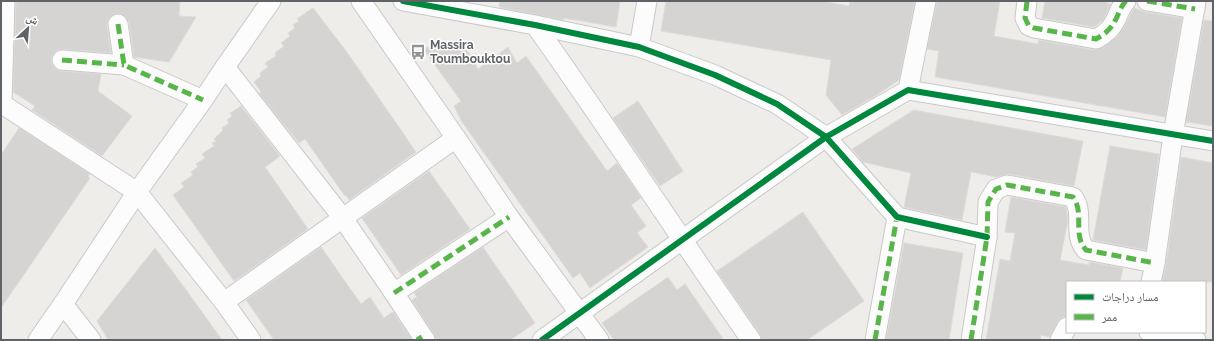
<svg xmlns="http://www.w3.org/2000/svg" width="1214" height="341" font-family="Raleway,'Noto Naskh Arabic',sans-serif">
  <style>
    .building { fill: #d5d4d2; stroke: #dedcd9 }
    .lines { fill: none; stroke-linecap: round; stroke-linejoin: round }
    .street-casing { stroke: #c9c9c9; stroke-width: 21 }
    .street { stroke: #fcfcfc; stroke-width: 19 }
    .quiet { stroke: #58b549; stroke-width: 5; stroke-dasharray: 10 5; stroke-linecap: butt }
    .cycleway-casing { stroke: #fff; stroke-width: 8 }
    .cycleway { stroke: #00873e; stroke-width: 6 }
    .labels { text-anchor: middle; stroke-width: 3; stroke-linejoin: round; paint-order: stroke }
    .poi-label { font-size: 12px; font-weight: bold; fill: #5f6267; stroke: #fff; text-anchor: start }
  </style>
  <rect width="100%" height="100%" fill="#eeedea"/>
  <g class="building">
    <path d="M16 1H180L179 16 196 17 169 62 134 57 129 22 126 17 122 14 117 13 112 15 108 20 107 26 111 53 63 49 57 50 53 54 51 59 52 64 56 69 61 71 101 74 98 91 132 116 102 156 32 110 35 106 13 92Z"/>
    <path d="M500 1H620L616 27 564 18 563 20 499 7Z"/>
    <path d="M666 1H821L849 6 850 1H915L899 80 875 96 842 115 826 95 831 60 661 31Z"/>
    <path d="M937 1H1000L994 36 1038 44 1039 40 1094 50 1104 47 1117 37 1123 29 1134 8 1145 12 1182 18 1165 117 935 77 939 51 927 49Z"/>
    <path d="M1045 1H1107V3L1111 4 1103 20 1094 27 1042 18Z"/>
    <path d="M313 8 349 55 416 152 349 200 346 195 345 196 305 139 299 143 259 93 261 92 254 82 261 76 260 73 268 67 265 63 276 56 275 53 284 46 281 43 290 36 288 33 295 28 293 25 299 21 297 19Z"/>
    <path d="M1204 20 1213 21V126L1186 122Z"/>
    <path d="M422 47 467 50 478 69 508 47 517 63 526 56 607 171 617 163 641 198 631 205 646 226 637 233 648 247 590 288 580 273 573 278 462 122 454 106 461 101Z"/>
    <path d="M638 101 683 171 660 186 613 118Z"/>
    <path d="M241 106 280 156 265 167 308 229 234 281 173 195 184 187 181 183 193 175 191 172 198 167 196 164 205 158 202 154 214 146 212 143 216 141 214 139 223 130 222 128 229 123 227 120 232 116 230 113Z"/>
    <path d="M914 110 1083 141 1074 186 1009 174 997 177 971 172 962 220 904 207 911 173 863 162 852 149Z"/>
    <path d="M19 128 90 174 88 176 90 178 1 308V155Z"/>
    <path d="M1110 146 1159 154 1146 250 1093 240Z"/>
    <path d="M1181 157 1213 163V282H1162L1166 265Z"/>
    <path d="M429 171 470 229 401 275 362 218Z"/>
    <path d="M1011 197 1066 207 1068 220 1060 260 1089 265V262L1123 268 1120 282H1067V316L1062 317 1058 321 1050 337 1041 335 1040 340H986L1000 259 1010 261 1015 233 1005 232Z"/>
    <path d="M803 212 864 301 807 340H762L760 334 717 271Z"/>
    <path d="M904 243 963 253 949 340H886Z"/>
    <path d="M321 247 361 304 370 297 384 318 393 312 412 340H274L246 300Z"/>
    <path d="M483 247 535 323 510 340H436L434 334 412 300 417 297 414 293Z"/>
    <path d="M155 248 184 287 222 340H108L97 321Z"/>
    <path d="M668 277 677 290 685 284 724 340H614L602 323Z"/>
  </g>
  <g class="lines">
    <g class="street-casing">
      <g id="street">
        <path d="M5 1 2 104 137 192 224 302 251 340"/>
        <path d="M361 1 456 138 509 217 599 340"/>
        <path d="M403 1 535 25 639 47 715 75 777 104 826 137 897 217 987 237"/>
        <path d="M1027 1 1025 18 1029 26 1034 28 1096 39C1104 35 1111 29 1115 21 1119 14 1120 7 1126 1"/>
        <path d="M1147 1 1195 9"/>
        <path d="M118 24 124 65 203 100"/>
        <path d="M535 25C609 129 678 235 751 340"/>
        <path d="M639 47 647 1"/>
        <path d="M62 60 124 65"/>
        <path d="M225 67 342 217 394 293 425 340"/>
        <path d="M908 90 926 1"/>
        <path d="M1151 282 1155 263 1173 135 1196 1"/>
        <path d="M394 293 509 217"/>
        <path d="M224 302 456 138"/>
        <path d="M63 304 91 340"/>
        <path d="M1149 332 1196 340"/>
        <path d="M38 340 63 304 137 192 203 100 225 67 271 1"/>
        <path d="M542 340 826 137 908 90 1213 141"/>
        <path d="M875 340 897 217"/>
        <path d="M971 340 987 237 988 202 996 189 1007 185 1073 197C1085 213 1072 235 1086 250L1155 263"/>
        <path d="M1060 340 1067 327"/>
      </g>
    </g>
    <use href="#street" class="street"/>
    <g class="quiet">
      <path d="M1027 1 1025 18 1029 26 1034 28 1096 39C1104 35 1111 29 1115 21 1119 14 1120 7 1126 1"/>
      <path d="M1147 1 1195 9"/>
      <path d="M118 24 124 65 203 100"/>
      <path d="M62 60 124 65"/>
      <path d="M394 293 509 217"/>
      <path d="M417 340 422 337"/>
      <path d="M875 340 897 217"/>
      <path d="M971 340 987 237 988 202 996 189 1007 185 1073 197C1085 213 1072 235 1086 250L1155 263"/>
    </g>
    <g class="cycleway-casing">
      <g id="cycleway">
        <path d="M403 1 535 25 639 47 715 75 777 104 826 137 897 217 987 237"/>
        <path d="M542 340 826 137 908 90 1213 141"/>
      </g>
    </g>
    <use href="#cycleway" class="cycleway"/>
  </g>
  <defs>
    <g id="bus-bare" transform="scale(1.2)"><path d="M-5-6H5V4H4V6H2V4H-2V6H-4V4H-5ZM-3.5-4V0h7V-4ZM-3.5 1.2v1.5H-2V1.2ZM2 1.2v1.5H3.5V1.2Z" fill="#919395" stroke="#fff" stroke-width="2.5" paint-order="stroke"/></g>
  </defs>
  <g fill-rule="evenodd">
    <use href="#bus-bare" x="418" y="52"/>
  </g>
  <g class="labels">
    <g class="poi-label">
      <text x="430" y="49">Massira<tspan x="430" dy="14">Toumbouktou</tspan></text>
    </g>
  </g>
  <rect width="1214" height="341" fill="none" stroke="#5f6267" stroke-width="4"/>
  <rect x="1066" y="281" width="140" height="52" fill="#ffffff" stroke="#bfc0c2"/>
  <rect x="1074" y="294" width="20" height="6" fill="#00873e" stroke="#bfc0c2"/>
  <text x="1102" y="301" font-size="12" fill="#5f6267">مسار دراجات</text>
  <rect x="1074" y="314" width="20" height="6" fill="#58b549" stroke="#bfc0c2"/>
  <text x="1102" y="321" font-size="12" fill="#5f6267">ممر</text>
  <g transform="translate(28 28) rotate(26)" stroke="#ffffff" stroke-width="3" paint-order="stroke">
  <path d="M0-3L7 15L0 10L-7 15Z" fill="#5f6267"/>
  <text y="-6" font-size="11" font-weight="bold" text-anchor="middle" fill="#5f6267">ش</text>
  </g>
</svg>
